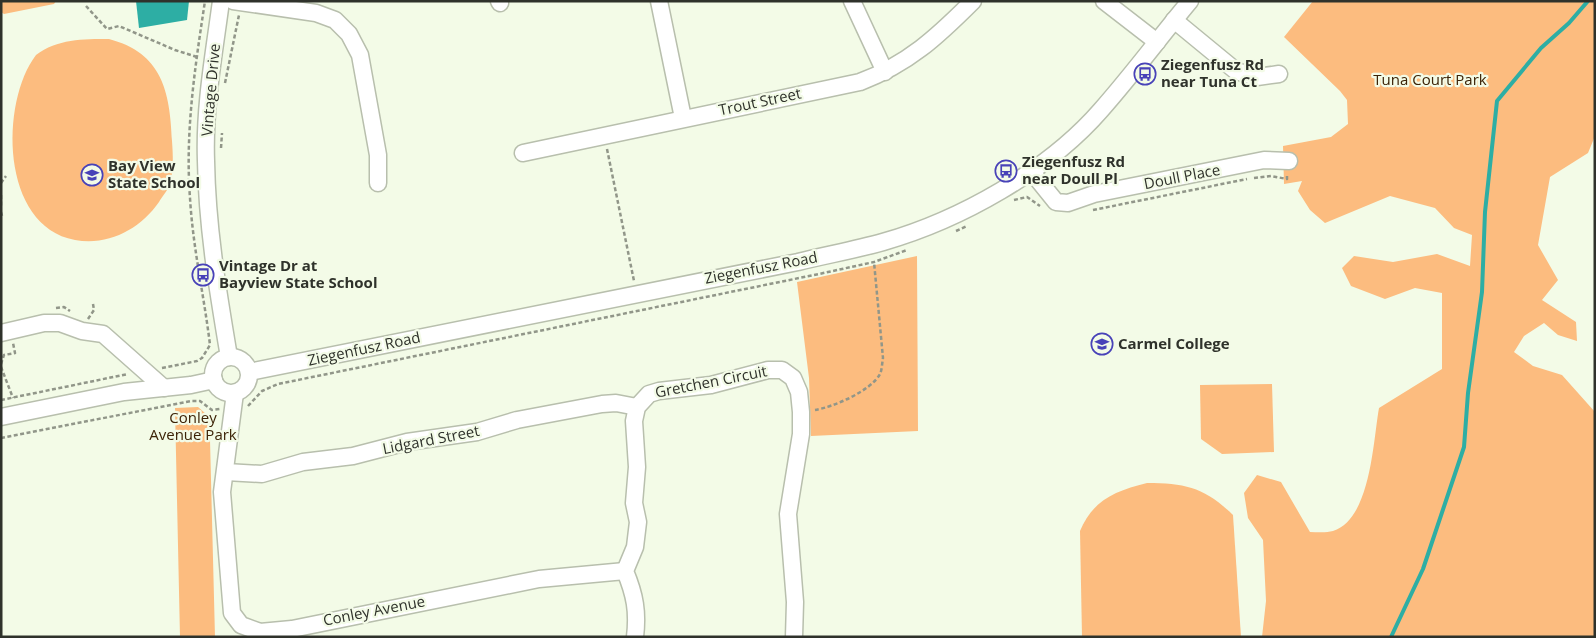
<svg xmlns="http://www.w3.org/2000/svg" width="1596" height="638" font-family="'Open Sans',sans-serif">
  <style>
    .green { fill: #fcbc7f }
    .water { fill: #2daea4 }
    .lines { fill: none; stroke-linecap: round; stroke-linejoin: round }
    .stream { stroke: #2daea4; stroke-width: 4 }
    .minor-casing { stroke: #b8bfad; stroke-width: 19 }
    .path { stroke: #919689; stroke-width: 2.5; stroke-dasharray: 4 2.5; stroke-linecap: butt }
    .minor { stroke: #fff; stroke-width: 16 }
    .labels { text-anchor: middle; stroke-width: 4.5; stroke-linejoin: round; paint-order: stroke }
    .poi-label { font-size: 15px; font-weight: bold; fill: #2f322b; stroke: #f3fbe7; text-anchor: start }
    .park-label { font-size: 15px; fill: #3c2307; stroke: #f3fbe7 }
    .street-label { font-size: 15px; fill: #2f322b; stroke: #f3fbe7 }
  </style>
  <rect width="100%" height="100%" fill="#f3fbe7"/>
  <g class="green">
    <path d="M1 1H56L54 4 4 14 1 12Z"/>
    <path d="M1313 1H1595V136L1588 153 1550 177 1538 245 1558 280 1542 300 1576 322 1577 341 1558 335 1544 323 1524 336 1514 352 1533 366 1562 375 1595 412V637H1262L1266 601 1263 540 1248 518 1244 493 1257 475 1281 482 1310 532C1317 532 1326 533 1333 531 1371 519 1373 441 1379 408L1442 369V293L1415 288 1385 299 1351 286 1342 268 1354 256 1393 262 1437 254 1470 266 1472 235 1454 228 1435 208 1390 196 1325 223 1310 210 1298 191 1302 181 1284 184 1283 146 1331 137 1348 124 1347 100 1340 91 1284 37Z"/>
    <path d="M109 39C162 53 170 91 172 141 173 155 174 172 169 186 167 191 162 197 159 202 140 229 109 246 75 240 0 226 0 102 36 55 57 39 83 39 109 39Z"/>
    <path d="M917 256 918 431 811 436 809 378 797 282Z"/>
    <path d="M1272 384 1274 452 1222 454 1201 439 1200 385Z"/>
    <path d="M198 407 213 420 210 440 215 637H180L175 408Z"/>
    <path d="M1147 483C1186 483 1205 488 1233 515L1241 637H1082L1080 531C1093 500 1115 491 1147 483Z"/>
  </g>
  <path class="water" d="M136 1H189L187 20 139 28Z"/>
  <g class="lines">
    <path class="stream" d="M1391 637 1423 569 1464 447 1468 393 1482 292 1485 212 1497 101 1541 48 1569 23 1588 1"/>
    <g class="minor-casing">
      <g id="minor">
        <path d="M221 1C214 54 204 107 206 161 207 227 218 292 229 357"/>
        <path d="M233 1 316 13 335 20 349 34 360 55 378 155V183"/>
        <path d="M499 1 500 3"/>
        <path d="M659 1 683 118"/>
        <path d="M852 1 885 72"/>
        <path d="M1104 1 1157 42"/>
        <path d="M1174 20 1236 71 1257 77 1279 74"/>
        <path d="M523 153 860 82C908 64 937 37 973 1"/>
        <path d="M1031 171 1056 202 1068 203 1094 194 1264 160 1289 161"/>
        <path d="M1 333 44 323H60L82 331 103 334 164 388"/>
        <circle cx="231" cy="375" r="18"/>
        <path d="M249 372 798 262C826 255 855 250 883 242 960 220 1048 171 1101 110 1132 75 1160 37 1190 1"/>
        <path d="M235 393 222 492 232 613 241 625 260 632 292 629 539 579 625 571"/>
        <path d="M1 417 124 392 191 385 214 380"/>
        <path d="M226 472 262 474 303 462 353 456 407 442 477 432 517 420 602 404 616 403 637 407"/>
        <path d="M635 637C638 612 635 595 625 571L635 547 638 522 634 503 637 467 634 421 637 407 649 394 659 391 711 385 768 370H782L793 378 799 392 801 412V434L788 514 795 602 794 637"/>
      </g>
    </g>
    <g class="path">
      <path d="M86 6 107 29 119 26 175 50 197 57"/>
      <path d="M225 83 239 15"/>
      <path d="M221 148 222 133"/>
      <path d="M607 149 634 281"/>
      <path d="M1254 178 1271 176 1287 179V175"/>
      <path d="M1 183 6 176"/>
      <path d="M1 195V208"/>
      <path d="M1014 200 1027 197 1040 206"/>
      <path d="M1093 210 1247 179"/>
      <path d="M1 212 2 216"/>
      <path d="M956 231 967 226"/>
      <path d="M56 308 64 307 70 311"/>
      <path d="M88 319 94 310 93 304"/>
      <path d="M1 364 4 355 15 353 13 343"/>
      <path d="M1 367 13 398"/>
      <path d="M162 368 197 361 202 358 210 345C204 295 193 249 190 198 185 132 195 67 205 1"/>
      <path d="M1 400 128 374"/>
      <path d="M248 406 262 391 278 384 819 274 874 262 907 250"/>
      <path d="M815 410C833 407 871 391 880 374 882 370 882 363 883 358L874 262"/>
      <path d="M1 438 191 401H200L212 410 220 409"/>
    </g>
    <use href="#minor" class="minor"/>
  </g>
  <defs>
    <g id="bus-ring" transform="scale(1.125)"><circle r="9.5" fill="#f3fbe7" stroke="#4842b8" stroke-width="1.5"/><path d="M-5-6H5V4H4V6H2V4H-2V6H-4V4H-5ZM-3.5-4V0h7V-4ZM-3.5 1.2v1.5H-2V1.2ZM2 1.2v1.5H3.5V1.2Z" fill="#4842b8"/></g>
    <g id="school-ring" transform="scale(1.125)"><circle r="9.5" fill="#f3fbe7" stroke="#4842b8" stroke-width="1.5"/><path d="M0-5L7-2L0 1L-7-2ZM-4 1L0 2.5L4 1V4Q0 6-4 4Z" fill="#4842b8"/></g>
  </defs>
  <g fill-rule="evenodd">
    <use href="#bus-ring" x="1145" y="74"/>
    <use href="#bus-ring" x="1006" y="171"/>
    <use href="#school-ring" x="92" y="175"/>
    <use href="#bus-ring" x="203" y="275"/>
    <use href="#school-ring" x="1102" y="344"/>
  </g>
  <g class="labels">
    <g class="poi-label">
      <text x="1161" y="70">Ziegenfusz Rd<tspan x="1161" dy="17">near Tuna Ct</tspan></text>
      <text x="1022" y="167">Ziegenfusz Rd<tspan x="1022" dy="17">near Doull Pl</tspan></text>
      <text x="108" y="171">Bay View<tspan x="108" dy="17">State School</tspan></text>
      <text x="219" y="271">Vintage Dr at<tspan x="219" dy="17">Bayview State School</tspan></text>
      <text x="1118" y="349">Carmel College</text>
    </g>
    <g class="park-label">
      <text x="1430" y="85">Tuna Court Park</text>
      <text x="193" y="423">Conley<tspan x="193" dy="17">Avenue Park</tspan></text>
    </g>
    <g class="street-label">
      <text transform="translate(211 90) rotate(-85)" y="5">Vintage Drive</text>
      <text transform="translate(760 102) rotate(-12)" y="5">Trout Street</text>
      <text transform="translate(1182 177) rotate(-11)" y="5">Doull Place</text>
      <text transform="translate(761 268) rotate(-11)" y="5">Ziegenfusz Road</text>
      <text transform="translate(364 349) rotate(-12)" y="5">Ziegenfusz Road</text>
      <text transform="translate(711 382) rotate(-11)" y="5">Gretchen Circuit</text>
      <text transform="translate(431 440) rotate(-11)" y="5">Lidgard Street</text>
      <text transform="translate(374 611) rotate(-11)" y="5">Conley Avenue</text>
    </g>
  </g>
  <rect width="1596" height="638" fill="none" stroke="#2f322b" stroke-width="5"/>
</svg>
